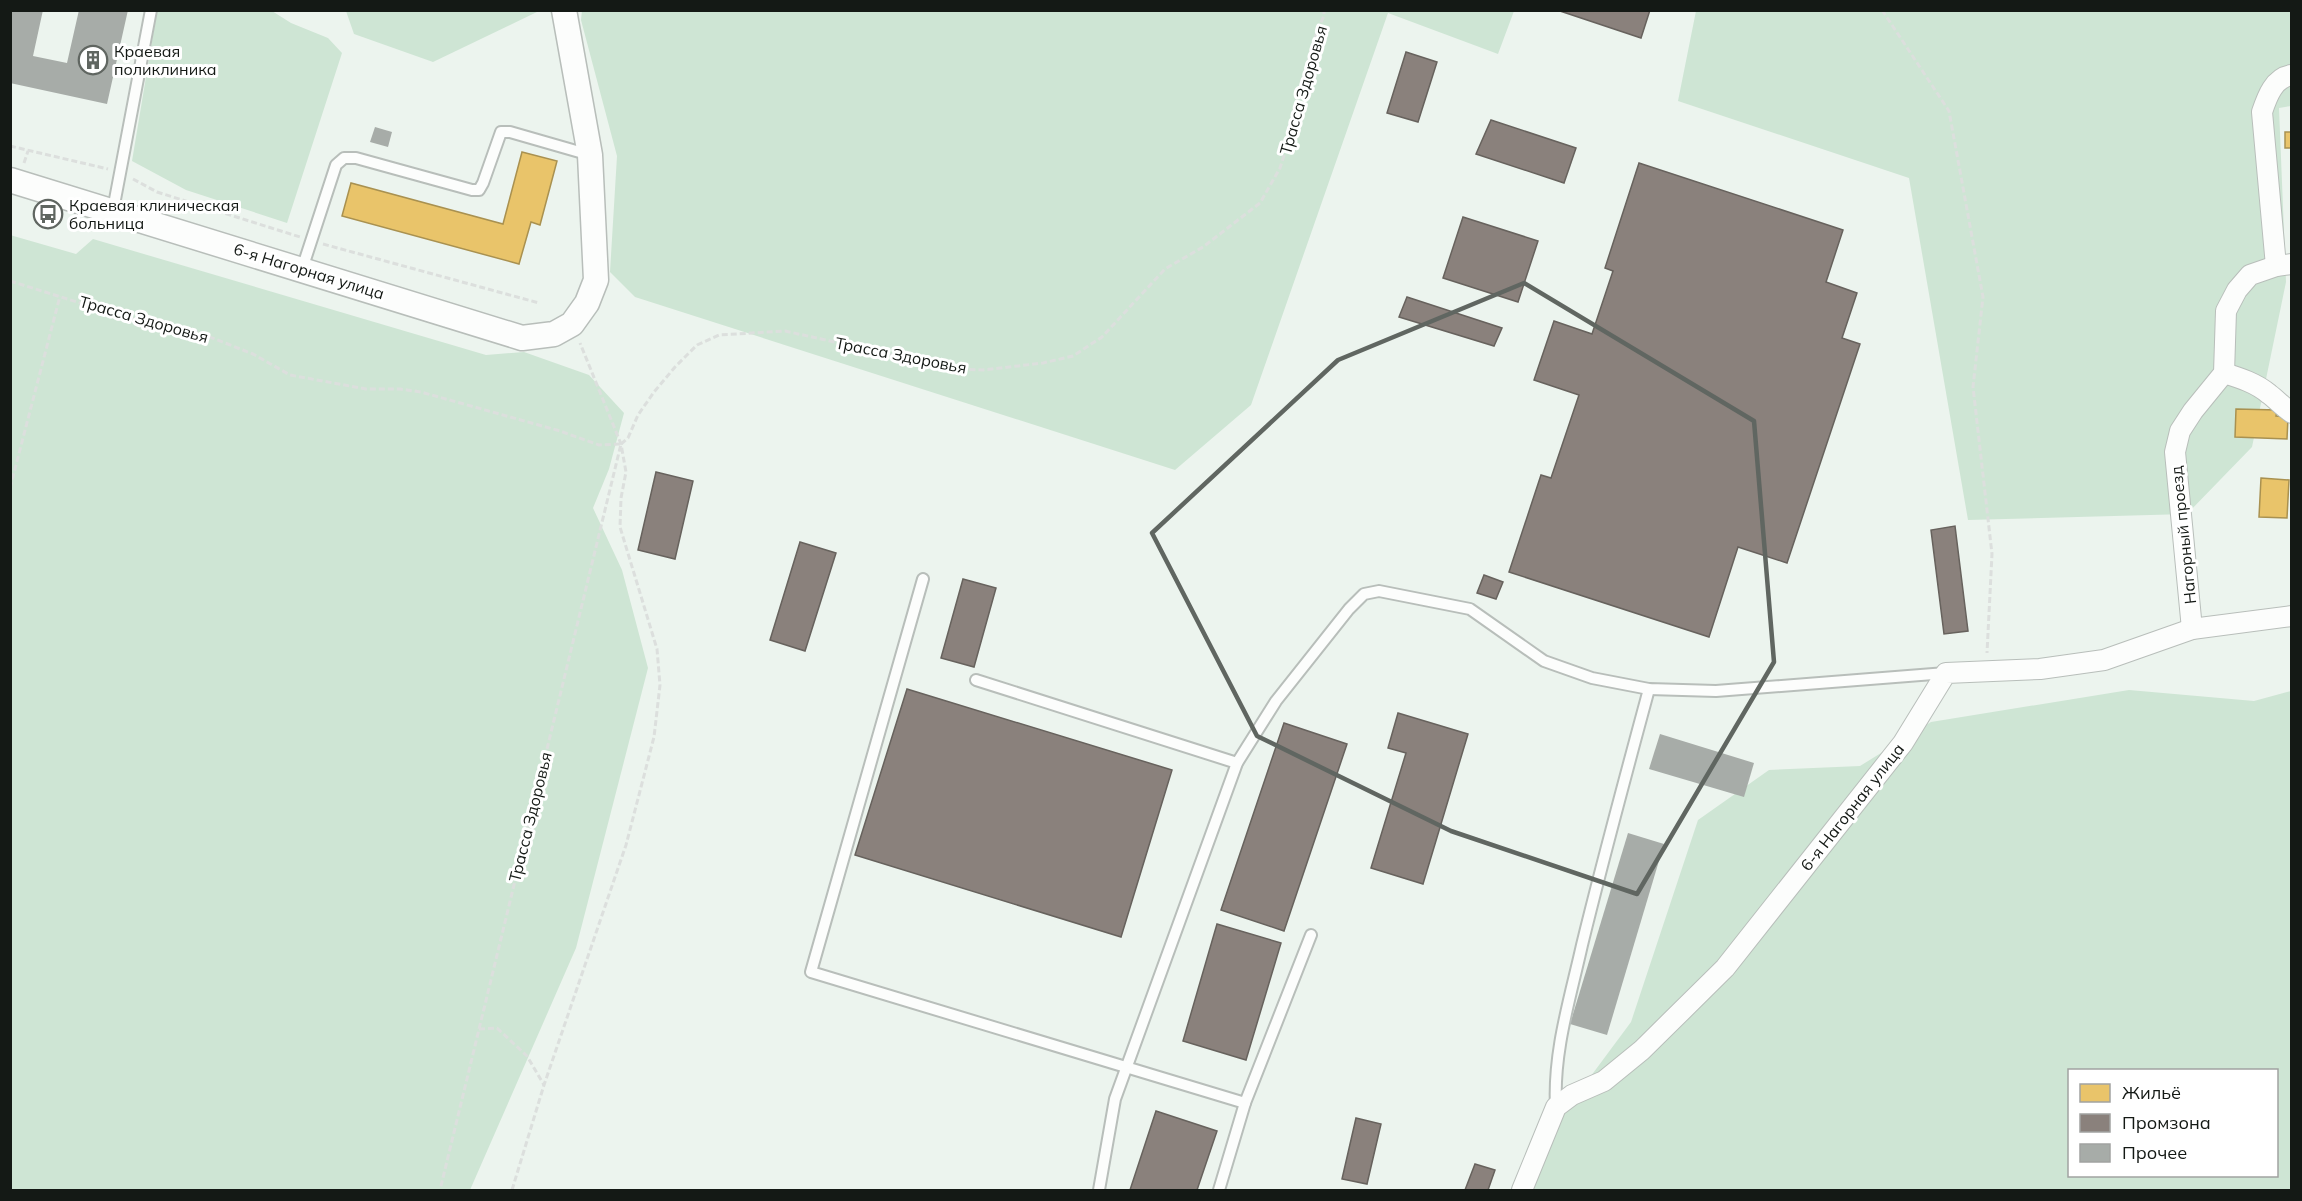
<svg xmlns="http://www.w3.org/2000/svg" width="2302" height="1201" font-family="Mulish,sans-serif">
  <style>
    .green { fill: #cee5d4; fill-rule: evenodd }
    .homes { fill: #e9c46a; stroke: #a99150; stroke-width: 1.5 }
    .industry { fill: #8a817c; stroke: #67625d; stroke-width: 1.5 }
    .building { fill: #a7aca8 }
    .lines { fill: none; stroke-linecap: round; stroke-linejoin: round }
    .service-casing { stroke: #b8beba; stroke-width: 14 }
    .minor-casing { stroke: #b8beba; stroke-width: 22 }
    .tertiary-casing { stroke: #b8beba; stroke-width: 27 }
    .path { stroke: #dcdfdd; stroke-width: 3; stroke-dasharray: 6 3; stroke-linecap: butt }
    .service { stroke: #fcfdfc; stroke-width: 10 }
    .minor { stroke: #fcfdfc; stroke-width: 20 }
    .tertiary { stroke: #fcfdfc; stroke-width: 24 }
    .marked { fill: none; stroke: #606661; stroke-width: 4.5; stroke-linejoin: round }
    .labels { text-anchor: middle; stroke-width: 6; stroke-linejoin: round; paint-order: stroke }
    .poi-label { font-size: 16px; fill: #141915; stroke: #fff; text-anchor: start }
    .street-label { font-size: 16px; fill: #141915; stroke: #fff }
  </style>
  <rect width="100%" height="100%" fill="#ecf4ee"/>
  <g class="green">
    <path d="M582 10H1514V11L1498 54 1388 13 1251 405 1175 470 635 297 610 272 617 156 581 20Z"/>
    <path d="M157 11H272L291 23 328 38 342 53 287 223 186 190 132 161Z"/>
    <path d="M346 11V10L539 11 433 62 354 34Z"/>
    <path d="M1696 11H2291V106L2279 108 2286 282 2252 447 2187 514 1968 520 1909 178 1678 101Z"/>
    <path d="M10 235 76 254 93 239 486 355 524 352 589 375 624 413 609 469 593 508 622 570 648 668 576 948 470 1190H11Z"/>
    <path d="M2129 690 2254 701 2291 691V1190H1532L1556 1123 1631 1022 1698 820 1769 770 1860 766 1931 722ZM2070 1070H2276V1176H2070Z"/>
  </g>
  <g class="homes">
    <rect x="2285" y="132" width="7" height="16"/>
    <path d="M522 152 557 161 540 225 531 222 519 264 342 216 351 183 503 224Z"/>
    <path d="M2236 409 2277 410 2276 416 2288 417 2287 439 2235 437Z"/>
    <path d="M2261 478 2289 480 2287 518 2259 517Z"/>
  </g>
  <g class="industry">
    <path d="M1557 10H1650L1641 38Z"/>
    <path d="M1406 52 1437 62 1418 122 1387 113Z"/>
    <path d="M1491 120 1576 148 1564 183 1476 154Z"/>
    <path d="M1639 163 1843 230 1826 282 1857 293 1842 338 1860 344 1787 563 1738 547 1709 637 1509 572 1541 475 1551 478 1579 395 1534 380 1554 321 1592 334 1613 271 1605 268Z"/>
    <path d="M1463 217 1538 241 1518 302 1443 278Z"/>
    <path d="M1407 297 1502 328 1494 346 1399 317Z"/>
    <path d="M656 472 693 481 675 559 638 550Z"/>
    <path d="M1955 526 1968 631 1944 634 1931 530Z"/>
    <path d="M800 542 836 553 805 651 770 640Z"/>
    <path d="M1484 575 1503 582 1496 599 1477 593Z"/>
    <path d="M963 579 996 588 974 667 941 658Z"/>
    <path d="M907 689 1172 770 1121 937 855 855Z"/>
    <path d="M1398 713 1468 734 1423 884 1371 868 1406 753 1388 748Z"/>
    <path d="M1284 723 1347 744 1284 931 1221 910Z"/>
    <path d="M1217 924 1281 943 1246 1060 1183 1041Z"/>
    <path d="M1156 1111 1217 1131 1197 1190H1130Z"/>
    <path d="M1356 1118 1381 1124 1367 1184 1342 1179Z"/>
    <path d="M1475 1164 1495 1170 1488 1190H1465Z"/>
  </g>
  <g class="building">
    <path d="M10 10H43L33 56 67 63 79 10H128L107 104 10 83Z"/>
    <path d="M375 127 392 132 388 147 370 142Z"/>
    <path d="M1660 734 1754 763 1744 797 1649 769Z"/>
    <path d="M1628 833 1664 844 1607 1035 1570 1024Z"/>
  </g>
  <g class="lines">
    <g class="service-casing">
      <g id="service">
        <path d="M113 210 151 10"/>
        <path d="M302 269 336 165 344 158H356L472 190H479L483 183 501 132H510L590 155"/>
        <path d="M923 579 811 972 1245 1103"/>
        <path d="M976 680 1237 763"/>
        <path d="M1556 1107C1553 1052 1570 999 1582 945 1603 859 1626 774 1649 689"/>
        <path d="M1099 1190 1115 1099 1237 763 1276 701 1349 609 1364 594 1379 591 1470 609 1544 661 1592 678 1649 689 1716 691 1946 673"/>
        <path d="M1219 1190 1245 1103 1311 935"/>
      </g>
    </g>
    <g class="minor-casing">
      <g id="minor">
        <path d="M2276 266 2262 112C2267 97 2274 77 2292 75"/>
        <path d="M2224 373C2240 378 2256 383 2269 394 2277 400 2283 407 2292 413"/>
        <path d="M2192 629 2175 452 2180 431 2193 411 2224 373 2226 311 2237 290 2250 275 2276 266 2292 264"/>
        <path d="M1522 1190 1556 1107 1572 1095 1604 1081 1642 1050 1725 968 1903 743 1946 673 2040 669 2104 660 2192 629 2292 616"/>
      </g>
    </g>
    <g class="tertiary-casing">
      <path id="tertiary" d="M10 180 522 338 554 334 572 324 587 303 596 280 590 155 564 10"/>
    </g>
    <g class="path">
      <path d="M1882 10 1949 111 1983 297 1973 387 1992 554 1987 653"/>
      <path d="M10 146 108 169"/>
      <path d="M24 163 28 151"/>
      <path d="M133 179 157 192 300 237"/>
      <path d="M323 244 539 303"/>
      <path d="M10 281 128 318 192 330 253 354 290 375 366 389H400L421 392 560 431 599 445 621 444 440 1190"/>
      <path d="M621 444 628 438 638 415 654 392 675 367 697 345 719 335 785 331 956 369 983 370 1043 363 1073 356 1102 337 1165 269 1203 247 1260 203 1280 168 1289 140 1293 113 1317 31 1324 16V10"/>
      <path d="M10 488 60 296"/>
      <path d="M479 1029 497 1028 527 1056 544 1085"/>
      <path d="M512 1190 544 1085 626 845 654 737 660 685 657 649 620 527 621 498 626 472 621 444 580 343"/>
    </g>
    <use href="#service" class="service"/>
    <use href="#minor" class="minor"/>
    <use href="#tertiary" class="tertiary"/>
  </g>
  <path class="marked" d="M1524 283 1754 421 1774 662 1637 894 1451 831 1257 736 1152 533 1338 360Z"/>
  <defs>
    <g id="building-ring" transform="scale(1.5)"><circle r="9.5" fill="#fff" stroke="#606661" stroke-width="1.5"/><path d="M-4-6H4V6H1V3H-1V6H-4ZM-2.5-4.3h1.7v1.8h-1.7ZM.8-4.3h1.7v1.8H.8ZM-2.5-1h1.7V.8h-1.7ZM.8-1h1.7V.8H.8Z" fill="#606661"/></g>
    <g id="bus-ring" transform="scale(1.5)"><circle r="9.5" fill="#fff" stroke="#606661" stroke-width="1.5"/><path d="M-5-6H5V4H4V6H2V4H-2V6H-4V4H-5ZM-3.5-4V0h7V-4ZM-3.5 1.2v1.5H-2V1.2ZM2 1.2v1.5H3.5V1.2Z" fill="#606661"/></g>
  </defs>
  <g fill-rule="evenodd">
    <use href="#building-ring" x="93" y="60"/>
    <use href="#bus-ring" x="48" y="214"/>
  </g>
  <g class="labels">
    <g class="poi-label">
      <text x="114" y="57">Краевая<tspan x="114" dy="18">поликлиника</tspan></text>
      <text x="69" y="211">Краевая клиническая<tspan x="69" dy="18">больница</tspan></text>
    </g>
    <g class="street-label">
      <text transform="translate(1303 90) rotate(-74)" y="6">Трасса Здоровья</text>
      <text transform="translate(309 271) rotate(17)" y="6">6-я Нагорная улица</text>
      <text transform="translate(144 319) rotate(16)" y="6">Трасса Здоровья</text>
      <text transform="translate(901 355) rotate(11)" y="6">Трасса Здоровья</text>
      <text transform="translate(2183 535) rotate(-96)" y="6">Нагорный проезд</text>
      <text transform="translate(1852 807) rotate(-52)" y="6">6-я Нагорная улица</text>
      <text transform="translate(530 817) rotate(-76)" y="6">Трасса Здоровья</text>
    </g>
  </g>
  <rect width="2302" height="1201" fill="none" stroke="#141915" stroke-width="24"/>
  <rect x="2068" y="1069" width="210" height="108" fill="#ffffff" stroke="#a1a3a1" stroke-width="1.5"/>
  <rect x="2080" y="1084" width="30" height="18" fill="#e9c46a" stroke="#a1a3a1" stroke-width="1.5"/>
  <text x="2122" y="1099" font-size="18" fill="#141915">Жильё</text>
  <rect x="2080" y="1114" width="30" height="18" fill="#8a817c" stroke="#a1a3a1" stroke-width="1.5"/>
  <text x="2122" y="1129" font-size="18" fill="#141915">Промзона</text>
  <rect x="2080" y="1144" width="30" height="18" fill="#a7aca8" stroke="#a1a3a1" stroke-width="1.5"/>
  <text x="2122" y="1159" font-size="18" fill="#141915">Прочее</text>
</svg>
